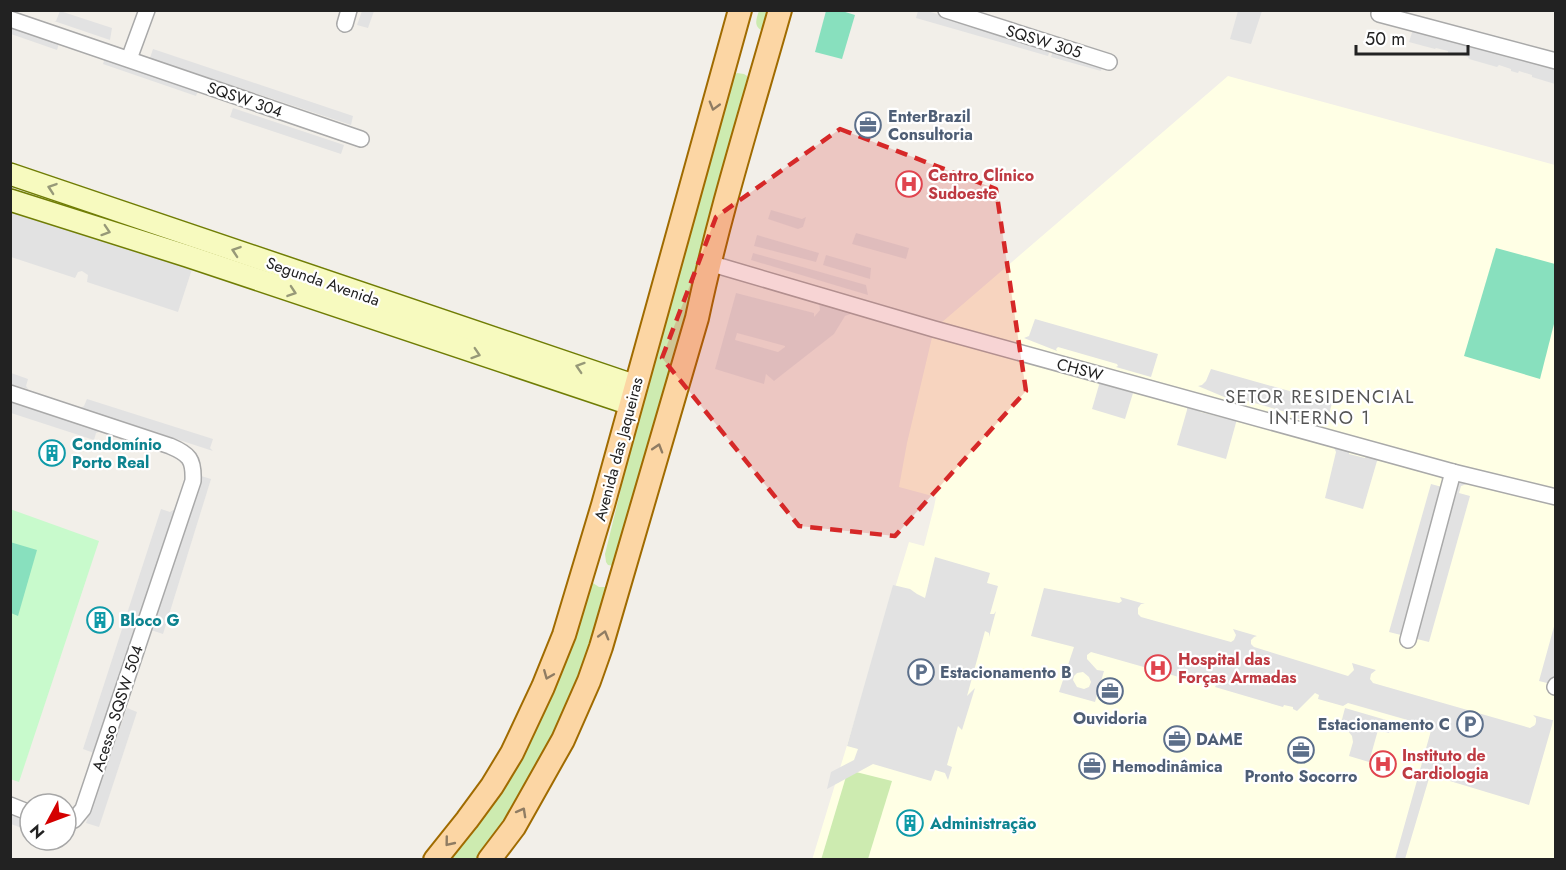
<svg xmlns="http://www.w3.org/2000/svg" width="1566" height="870" font-family="Jost,sans-serif">
  <style>
    .education { fill: #ffffe5 }
    .grass { fill: #cdebb0 }
    .park { fill: #c8facc }
    .pitch { fill: #88e0be }
    .parking { fill: #e2e2e2; fill-rule: evenodd }
    .lines { fill: none; stroke-linecap: round; stroke-linejoin: round }
    .street-casing { stroke: #a9a9a9; stroke-width: 18 }
    .secondary-casing { stroke: #707d05; stroke-width: 24 }
    .primary-casing { stroke: #a06b00; stroke-width: 26 }
    .street { stroke: #fff; stroke-width: 15 }
    .secondary { stroke: #f7fabf; stroke-width: 21 }
    .primary { stroke: #fcd6a4; stroke-width: 22 }
    .oneway { stroke: #8f7c63 }
    .oneway2 { stroke: #979978 }
    .marked { fill: #d62828; fill-opacity: 0.2; stroke: #d62828; stroke-width: 4.5; stroke-dasharray: 12 8; stroke-linejoin: round }
    .labels { text-anchor: middle; stroke-width: 4.5; stroke-linejoin: round; paint-order: stroke }
    .street-label { font-size: 16px; fill: #222; stroke: #fff }
    .service-label { font-size: 16px; font-weight: bold; fill: #4e5e75; stroke: #fff; text-anchor: start }
    .health-label { font-size: 16px; font-weight: bold; fill: #be3a42; stroke: #fff; text-anchor: start }
    .culture-label { font-size: 16px; font-weight: bold; fill: #0d838f; stroke: #fff; text-anchor: start }
    .neighbourhood-label { font-size: 18px; letter-spacing: 1.5px; fill: #555; stroke: #fff }
  </style>
  <rect width="100%" height="100%" fill="#f2efe9"/>
  <path class="education" d="M1228 76 1555 165V859L812 860 909 542 924 546 934 507 936 497 899 487 907 443 934 329Z"/>
  <g class="grass">
    <path d="M759 11H775L764 31C753 28 756 19 759 11Z"/>
    <path d="M737 73 744 74 747 76 748 83 729 145 726 180 614 566 608 565 606 562 605 554 620 493 627 450 733 76Z"/>
    <path d="M590 581 599 587H610L576 690 533 780 481 859 446 860Z"/>
    <path d="M848 770 892 781 868 859 821 860Z"/>
  </g>
  <path class="park" d="M10 509 99 541 19 782 10 779Z"/>
  <g class="pitch">
    <path d="M826 11H842L855 15 842 59 815 52Z"/>
    <path d="M1496 248 1555 264V320L1540 379 1464 356Z"/>
    <path d="M10 542 37 550 18 616 11 613Z"/>
  </g>
  <g class="parking">
    <path d="M60 11 112 28 110 40 54 21H56Z"/>
    <path d="M362 11H374L368 28 357 25Z"/>
    <path d="M918 11H927L1104 61 1101 71 1051 57 1053 51 1050 50 1048 56 916 18Z"/>
    <path d="M1238 11H1262L1251 44 1230 39Z"/>
    <path d="M11 22 60 40 57 50 11 34Z"/>
    <path d="M1414 26 1555 67V84L1532 77V75L1519 71 1518 73 1511 71V69L1499 65 1497 67 1469 59 1468 57 1456 53 1455 55 1448 53V51L1436 48 1435 49 1409 42Z"/>
    <path d="M153 49 353 116 351 125 150 58Z"/>
    <path d="M106 55 198 91 196 96 103 64Z"/>
    <path d="M233 108 344 145 341 154 230 117Z"/>
    <path d="M10 207 193 266 178 312 87 282 88 275 82 271 78 272 75 278 11 257Z"/>
    <path d="M771 210 802 219 806 217 803 227 798 229 768 219Z"/>
    <path d="M856 233 909 248 906 259 852 244Z"/>
    <path d="M757 235 819 253 816 262 754 246Z"/>
    <path d="M753 253 866 285 868 295 751 260Z"/>
    <path d="M826 255 871 268 870 279 823 265Z"/>
    <path d="M736 293 814 313V317L820 310 819 303 817 301 853 313 845 316 834 334 774 381 766 374 764 384 715 369ZM737 333 785 346V347L778 352 735 340Z"/>
    <path d="M1035 319 1158 354 1151 377 1116 367 1118 366 1117 364 1058 347 1056 349 1057 351 1024 338 1029 336Z"/>
    <path d="M1211 369 1332 403 1326 426 1295 418 1297 417 1296 415 1230 396 1228 397 1229 399 1198 386 1202 385 1206 381Z"/>
    <path d="M11 373 28 379 26 386 28 389 11 384Z"/>
    <path d="M1098 382 1133 393 1125 419 1092 409 1099 385Z"/>
    <path d="M87 399 213 439 210 448 213 451 81 408 84 406Z"/>
    <path d="M11 401 100 431 96 433 94 440 11 413Z"/>
    <path d="M1187 406 1199 410 1200 412 1224 418 1226 417 1237 419 1226 459 1177 445 1187 410Z"/>
    <path d="M1334 447 1349 451V454L1365 458 1366 456 1365 455 1379 459 1377 461 1363 509 1325 498 1336 452Z"/>
    <path d="M1438 475 1467 484 1461 486 1459 493 1470 496 1429 642 1389 632 1431 484 1442 487V479Z"/>
    <path d="M201 476 211 479 163 634 151 630Z"/>
    <path d="M161 509 170 512 175 509 94 753 83 749Z"/>
    <path d="M935 557 990 573 987 583 998 586 990 614H994L996 611 989 637V633L985 631 967 696 975 688 962 730 958 726 947 765 952 767 948 780 945 773 935 770 931 781 873 764 827 789 831 772 854 760 858 749 847 746 893 585 910 589 917 594 925 598Z"/>
    <path d="M1044 588 1119 603 1122 601 1120 597 1145 604H1141L1138 608V614L1141 617 1231 642 1234 640 1236 635 1233 629 1257 636 1254 637 1251 640V644L1254 647 1348 676 1354 670 1352 663 1376 670 1371 674 1370 679 1373 683 1530 728 1535 725 1536 722V718L1533 715 1552 720H1553L1552 725 1529 805 1430 775 1405 859H1395L1432 727 1348 703 1343 706 1318 699 1319 695 1315 693 1297 711 1293 709V707L1284 705 1283 707 1215 687 1216 685 1194 679 1193 681 1091 652 1087 655V659L1097 670 1104 671 1095 702 1059 692 1074 647 1031 636ZM1083 672 1089 677 1091 682 1089 687 1084 689 1077 687 1073 680 1074 676 1077 673Z"/>
    <path d="M1555 623V685L1539 681Z"/>
    <path d="M127 708 137 712 99 827 86 823Z"/>
    <path d="M1345 708 1393 722 1389 733 1378 730 1369 762 1349 756 1353 742 1352 736 1348 731 1340 727Z"/>
    <path d="M10 811 30 817V831L11 824Z"/>
  </g>
  <g class="lines">
    <g class="street-casing">
      <g id="street">
        <path d="M946 10 1109 62"/>
        <path d="M1380 10 1379 14 1556 61"/>
        <path d="M10 19 361 139"/>
        <path d="M345 24 349 10"/>
        <path d="M129 59 147 10"/>
        <path d="M709 263 934 329 1453 472 1556 497"/>
        <path d="M10 393 170 446C189 454 194 459 193 481L83 809 74 820 66 823"/>
        <path d="M1408 640 1453 472"/>
        <path d="M1555 687 1556 685"/>
        <path d="M10 805 30 813"/>
      </g>
    </g>
    <g class="secondary-casing">
      <g id="secondary">
        <path d="M10 174 636 386"/>
        <path d="M10 200 187 256 630 404"/>
      </g>
    </g>
    <g class="primary-casing">
      <g id="primary">
        <path d="M435 860 467 820 492 786 512 753 543 687 564 635 603 505 740 10"/>
        <path d="M489 860 514 827 563 740 589 681 601 647 697 318C719 214 751 113 780 10"/>
      </g>
    </g>
    <use href="#street" class="street"/>
    <use href="#secondary" class="secondary"/>
    <use href="#primary" class="primary"/>
  </g>
  <defs><path id="oneway-chevron" d="M-2-3.5L2.5 0L-2 3.5" fill="none" stroke-width="1.6" stroke-linecap="round" stroke-linejoin="round" transform="scale(1.5)"/></defs>
  <g class="oneway">
    <use href="#oneway-chevron" transform="translate(714 106) rotate(106)"/>
    <use href="#oneway-chevron" transform="translate(658 448) rotate(-73)"/>
    <use href="#oneway-chevron" transform="translate(604 635) rotate(-74)"/>
    <use href="#oneway-chevron" transform="translate(548 675) rotate(112)"/>
    <use href="#oneway-chevron" transform="translate(522 812) rotate(-61)"/>
    <use href="#oneway-chevron" transform="translate(449 842) rotate(129)"/>
  </g>
  <g class="oneway2">
    <use href="#oneway-chevron" transform="translate(52 188) rotate(-161)"/>
    <use href="#oneway-chevron" transform="translate(106 231) rotate(18)"/>
    <use href="#oneway-chevron" transform="translate(236 251) rotate(-161)"/>
    <use href="#oneway-chevron" transform="translate(292 292) rotate(19)"/>
    <use href="#oneway-chevron" transform="translate(476 354) rotate(18)"/>
    <use href="#oneway-chevron" transform="translate(580 367) rotate(-162)"/>
  </g>
  <path class="marked" d="M840 129 996 189 1026 391 895 536 799 526 662 358 716 217Z"/>
  <defs>
    <g id="office-ring" transform="scale(1.35)"><circle r="9.5" fill="#fff" stroke="#5c6f8a" stroke-width="1.5"/><path d="M-6-3h4V-5.5h4V-3h4V5H-6ZM-1-4.5V-3h2v-1.5ZM-6 0V1H6V0Z" fill="#5c6f8a"/></g>
    <g id="hospital-ring" transform="scale(1.35)"><circle r="9.5" fill="#fff" stroke="#e0444e" stroke-width="1.5"/><path d="M-5-5h3v3.5h4V-5h3V5h-3V1.5h-4V5h-3Z" fill="#e0444e"/></g>
    <g id="building-ring" transform="scale(1.35)"><circle r="9.5" fill="#fff" stroke="#0f9aa8" stroke-width="1.5"/><path d="M-4-6H4V6H1V3H-1V6H-4ZM-2.5-4.3h1.7v1.8h-1.7ZM.8-4.3h1.7v1.8H.8ZM-2.5-1h1.7V.8h-1.7ZM.8-1h1.7V.8H.8Z" fill="#0f9aa8"/></g>
    <g id="parking-ring" transform="scale(1.35)"><circle r="9.5" fill="#fff" stroke="#5c6f8a" stroke-width="1.5"/><path d="M-3.5-5.5H1a3.5 3.5 0 0 1 0 7H-1V5.5H-3.5ZM-1-3.4V-.6H.8a1.4 1.4 0 0 0 0-2.8Z" fill="#5c6f8a"/></g>
  </defs>
  <g fill-rule="evenodd">
    <use href="#office-ring" x="868" y="125"/>
    <use href="#hospital-ring" x="909" y="184"/>
    <use href="#building-ring" x="52" y="453"/>
    <use href="#building-ring" x="100" y="620"/>
    <use href="#hospital-ring" x="1158" y="668"/>
    <use href="#parking-ring" x="921" y="672"/>
    <use href="#office-ring" x="1110" y="691"/>
    <use href="#parking-ring" x="1470" y="724"/>
    <use href="#office-ring" x="1177" y="739"/>
    <use href="#office-ring" x="1301" y="750"/>
    <use href="#hospital-ring" x="1383" y="764"/>
    <use href="#office-ring" x="1092" y="766"/>
    <use href="#building-ring" x="910" y="823"/>
  </g>
  <g class="labels">
    <g class="street-label">
      <text transform="translate(1044 41) rotate(17)" y="6">SQSW 305</text>
      <text transform="translate(245 99) rotate(19)" y="6">SQSW 304</text>
      <text transform="translate(323 281) rotate(19)" y="6">Segunda Avenida</text>
      <text transform="translate(1080 369) rotate(15)" y="6">CHSW</text>
      <text transform="translate(618 449) rotate(-75)" y="6">Avenida das Jaqueiras</text>
      <text transform="translate(117 708) rotate(-72)" y="6">Acesso SQSW 504</text>
    </g>
    <g class="service-label">
      <text x="888" y="122">EnterBrazil<tspan x="888" dy="18">Consultoria</tspan></text>
      <text x="940" y="678">Estacionamento B</text>
      <text x="1110" y="724" text-anchor="middle">Ouvidoria</text>
      <text x="1450" y="730" text-anchor="end">Estacionamento C</text>
      <text x="1196" y="745">DAME</text>
      <text x="1112" y="772">Hemodinâmica</text>
      <text x="1301" y="782" text-anchor="middle">Pronto Socorro</text>
    </g>
    <g class="health-label">
      <text x="928" y="181">Centro Clínico<tspan x="928" dy="18">Sudoeste</tspan></text>
      <text x="1178" y="665">Hospital das<tspan x="1178" dy="18">Forças Armadas</tspan></text>
      <text x="1402" y="761">Instituto de<tspan x="1402" dy="18">Cardiologia</tspan></text>
    </g>
    <g class="culture-label">
      <text x="72" y="450">Condomínio<tspan x="72" dy="18">Porto Real</tspan></text>
      <text x="120" y="626">Bloco G</text>
      <text x="930" y="829">Administração</text>
    </g>
    <g class="neighbourhood-label">
      <text x="1320" y="403">SETOR RESIDENCIAL<tspan x="1320" dy="21">INTERNO 1</tspan></text>
    </g>
  </g>
  <rect width="1566" height="870" fill="none" stroke="#222222" stroke-width="24"/>
  <g transform="translate(48 822) rotate(229)"><circle r="28" fill="#ffffff" stroke="#a7a7a7" stroke-width="1.5"/>
  <path d="M0-4.5L10 22L0 15L-10 22Z" fill="#d40000"/>
  <text y="-9" font-size="16" font-weight="bold" text-anchor="middle" fill="#222222">N</text>
  </g>
  <path d="M1356 45v9h112v-9" fill="none" stroke="#222222" stroke-width="3"/>
  <text x="1365" y="45" font-size="18" fill="#222222" stroke="#ffffff" stroke-width="4.5" paint-order="stroke">50 m</text>
</svg>
